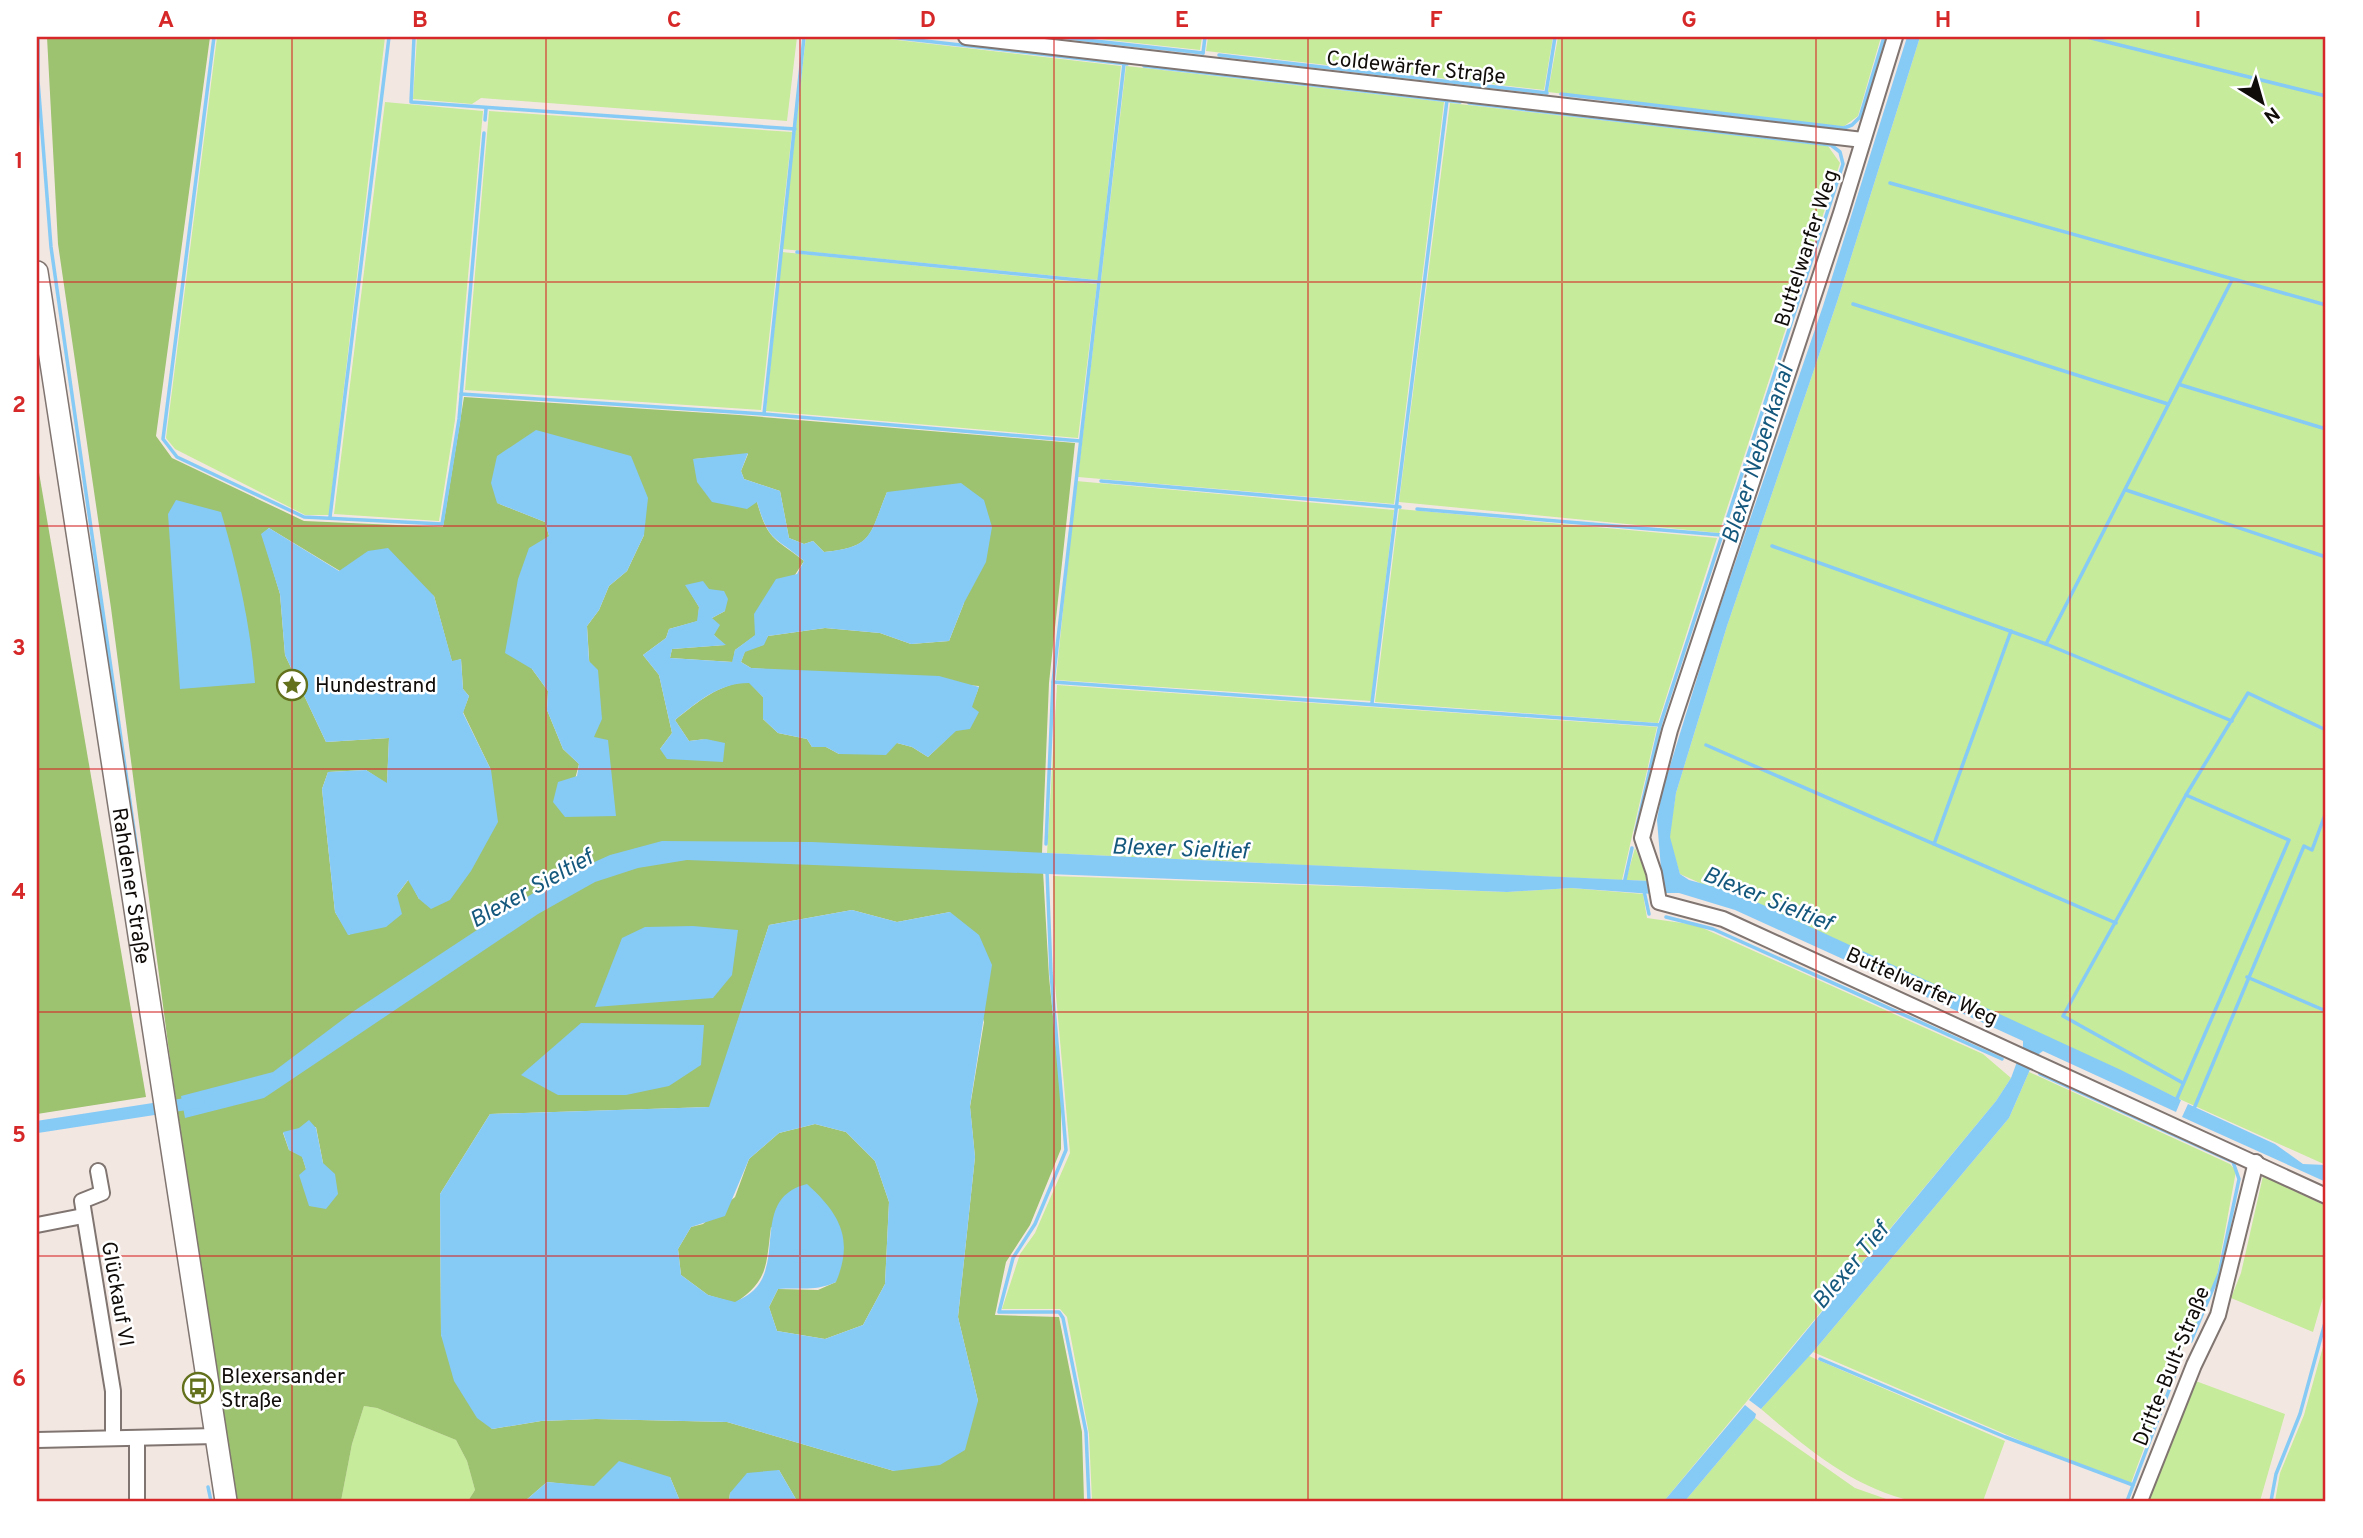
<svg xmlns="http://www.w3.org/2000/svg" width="2363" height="1538" font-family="Overpass,sans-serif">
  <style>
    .green { fill: #c6eb9a }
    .forest { fill: #9dc270; fill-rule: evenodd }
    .water { fill: #86caf6; fill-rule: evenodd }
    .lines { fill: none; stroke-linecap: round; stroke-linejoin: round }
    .stream { stroke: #86caf6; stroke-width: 3.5 }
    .canal { stroke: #86caf6; stroke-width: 12 }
    .street-casing { stroke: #807570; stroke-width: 18 }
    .primary-casing { stroke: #807570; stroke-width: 24 }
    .street { stroke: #fff; stroke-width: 14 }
    .primary { stroke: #fff; stroke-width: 21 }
    .grid { fill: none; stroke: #d62828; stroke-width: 2; stroke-opacity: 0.55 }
    .labels { text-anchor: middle; stroke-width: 5; stroke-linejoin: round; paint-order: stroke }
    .street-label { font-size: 21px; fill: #100c0a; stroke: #fff }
    .poi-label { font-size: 21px; fill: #100c0a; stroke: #fff; text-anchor: start }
    .water-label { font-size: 23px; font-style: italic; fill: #15587d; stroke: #fff }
    .neatline { fill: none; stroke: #d62828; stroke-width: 2.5 }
    .grid-label { font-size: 23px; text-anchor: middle; font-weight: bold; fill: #d62828 }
  </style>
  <rect width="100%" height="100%" fill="#f3e7e2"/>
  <g class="green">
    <path d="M217 37H385L329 515H305L175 449 166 438Z"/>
    <path d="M417 37H797L787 121 481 98 472 104 413 99Z"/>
    <path d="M806 37H871L1121 66 1098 280 782 249Z"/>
    <path d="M1081 37H1202L1200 50Z"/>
    <path d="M1208 37H1553L1544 90 1206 51Z"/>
    <path d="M1558 37H1881L1858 116 1843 127 1548 92Z"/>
    <path d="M1920 37H2326V1165L1680 874 1669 837 1676 793 1727 626 1837 302Z"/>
    <path d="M1126 66 1444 102 1394 504 1078 477Z"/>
    <path d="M385 102 483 111 455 420 439 521 334 514Z"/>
    <path d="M1450 103 1828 146 1840 163 1719 533 1399 502Z"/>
    <path d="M489 111 792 132 761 410 465 390Z"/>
    <path d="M782 252 1097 284 1078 438 766 411Z"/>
    <path d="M1076 481 1394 510 1371 701 1056 680Z"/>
    <path d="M1399 509 1717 538 1658 723 1375 702Z"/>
    <path d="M1057 685 1657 727 1622 880 1047 853Z"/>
    <path d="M1635 848 1650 881 1626 880Z"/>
    <path d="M1053 876 1507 892 1571 888 1643 894 1647 918 1696 925 1983 1054 2011 1078 1996 1101 1664 1501H1092L1089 1434 1067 1317 1060 1309H1002L1020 1254 1035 1233 1070 1153 1055 984Z"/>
    <path d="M2029 1072 2230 1164 2236 1171 2217 1275 2201 1317 2178 1357 2131 1483 2033 1446 1813 1352 2009 1118Z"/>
    <path d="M2263 1176 2326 1206V1287L2313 1332 2231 1298 2241 1273Z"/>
    <path d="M2326 1336V1501H2275L2280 1473 2304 1415Z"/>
    <path d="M1809 1356 2005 1441 1983 1501C1961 1501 1934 1505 1913 1501 1854 1489 1805 1447 1761 1409Z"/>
    <path d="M2193 1380 2285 1414 2260 1501H2145Z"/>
    <path d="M364 1406 377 1408 456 1440 467 1461 475 1490 468 1501H341L352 1444Z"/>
    <path d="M1755 1418 1855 1488 1892 1501H1685Z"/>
  </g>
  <g class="forest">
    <path d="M47 37H210L156 436 172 458 304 521 443 527 464 397 739 415 1075 443 1049 683 1042 853 1049 977 1061 1095V1149L1030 1225 1006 1262 995 1315 1059 1317 1082 1432 1084 1501H797L779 1470 730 1493 729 1501H680L670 1477 594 1487 547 1482 525 1501H468L475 1490 467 1461 456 1440 377 1408 364 1406 352 1444 341 1501H235L170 1059 111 608 58 244ZM748 454 741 471 744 479 780 491 789 538 804 544 813 541 824 552C874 547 869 536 887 492L964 603 949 641 911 644 880 633 825 628 768 636 763 645 745 651 741 662 751 668 979 686C970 717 951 736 928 757L912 747 897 743 839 754 826 747H812L807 739 778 733 763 719V697L749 682C719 683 698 702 675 720L689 741 706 739 660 749 672 733 659 675 643 655 666 638 669 629 698 621 699 607 686 585 709 589 725 605V611L712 618 714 635 725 645 672 649 670 658 733 662 735 650 756 635 804 561C774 537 768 541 757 502L694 459ZM497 503 644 535 627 571 609 586 599 610 587 626 594 737 565 817 579 764 563 749 547 710 548 691 532 669 549 536 545 522ZM269 528 340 571 434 596 452 662 461 659 463 689 469 696 463 712 491 770 419 899 409 879 397 895 349 935 335 912 322 789 328 772 366 770 387 784 389 738 326 742 285 655 280 594 262 534ZM852 910 897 922 950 912 984 1022 970 1107 975 1157 958 1317 978 1401 894 1471 727 1422 596 1419 541 1421 492 1429 441 1335 440 1194 490 1114 710 1107 769 925ZM316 1127 323 1163 306 1169 302 1156 289 1150 283 1133Z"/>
    <path d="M37 461 146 1097 37 1114Z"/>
    <path d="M815 1124 846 1132 875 1161 889 1202 885 1284 863 1325 825 1339 777 1331 769 1307 778 1289 818 1290 836 1282 771 1227C766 1264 769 1281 735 1303L708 1295 681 1275 678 1249 691 1227 703 1224 735 1197 749 1159 779 1133Z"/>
  </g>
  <g class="water">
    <path d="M1907 37H1920L1837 302 1727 626 1676 793 1670 837 1680 874 1689 880 1737 893 2121 1070 2181 1100 2176 1112 2043 1051 2036 1056 2023 1050V1041L1735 910 1679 893H1663L1657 820 1662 792 1709 639 1823 306Z"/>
    <path d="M536 430 631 456 648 498 644 535 627 571 609 586 599 610 587 626 589 661 598 670 602 719 594 737 608 740 616 816 565 817 553 802 558 782 577 776 579 764 563 749 547 710 548 691 532 669 505 653 518 579 529 548 549 536 545 522 497 503 491 483 497 456Z"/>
    <path d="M748 453 741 471 744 479 780 491 789 538 804 544 813 541 824 552C874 547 869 535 887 492L961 483 984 500 992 527 986 562 964 603 949 641 911 644 880 633 825 628 768 636 764 645 745 652 741 662 751 668 939 676 979 687 972 707 979 712 970 729 956 731 928 757 912 747 897 743 886 755 839 754 826 747H812L807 739 778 733 763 719V697L749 683C719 683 697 702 675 720L689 741 706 739 725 743 723 762 667 759 660 749 672 733 659 675 643 655 666 638 669 629 697 621 699 607 685 585 703 581 709 589 724 591 728 599 725 611 712 618 720 625 714 635 726 645 672 649 670 658 732 662 735 650 755 635 754 614 776 579 797 574 804 561C775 536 769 543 757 502L747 509 712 502 697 482 693 459Z"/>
    <path d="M176 500 221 512C238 569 250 623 255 683L180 689 168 514Z"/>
    <path d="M269 528 339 571 368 551 388 548 434 596 452 661 461 659 463 689 469 696 463 713 491 770 498 822 471 871 450 900 431 909 419 899 408 880 397 895 402 914 386 927 348 935 335 912 322 789 328 772 366 770 387 783 389 738 326 742 285 655 280 594 261 534Z"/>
    <path d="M662 841 812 842 1650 881 1652 894 1571 888 1507 892 687 860 638 868 595 882 538 914 264 1098 185 1118 181 1096 273 1072 354 1011 550 882 610 855Z"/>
    <path d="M852 910 897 922 950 912 979 935 992 965 970 1106 975 1157 958 1317 978 1401 965 1450 940 1465 894 1471 727 1422 596 1419 541 1421 492 1429 477 1418 454 1381 441 1335 440 1194 490 1114 709 1107 769 925ZM815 1124 846 1132 875 1161 889 1202 885 1284 863 1325 825 1339 777 1331 769 1307 778 1289C802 1287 814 1292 836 1282 854 1239 840 1214 807 1184 751 1198 785 1259 754 1290 749 1295 741 1299 735 1302L708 1295 681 1275 678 1249 691 1227 725 1216 749 1159 779 1133Z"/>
    <path d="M693 926 738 930 732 975 713 998 595 1007 622 938 645 927Z"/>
    <path d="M581 1023 704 1025 701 1065 669 1086 626 1095H558L521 1075Z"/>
    <path d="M2018 1059 2032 1065 2009 1118 1813 1352 1761 1409 1749 1400 1996 1101 2011 1078Z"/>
    <path d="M2188 1104 2275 1144 2303 1164 2326 1165V1182L2182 1117Z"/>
    <path d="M309 1120 316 1128 323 1163 335 1174 338 1194 326 1209 309 1206 299 1175 306 1169 302 1157 289 1150 283 1132 299 1128Z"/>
    <path d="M1745 1405 1756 1414 1755 1418 1685 1501H1664Z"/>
    <path d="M619 1461 670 1477 680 1501H525L547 1482 594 1486Z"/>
    <path d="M779 1470 797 1501H729L730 1493 747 1473Z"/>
  </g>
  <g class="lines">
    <g class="stream">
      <path d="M38 37V81L51 247 137 851"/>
      <path d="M214 37 163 439 177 457 304 517 442 524 459 419 484 133"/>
      <path d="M414 37 411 102 795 129"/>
      <path d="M890 37 1127 64"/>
      <path d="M1059 37 1203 53"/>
      <path d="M2087 37 2326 96"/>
      <path d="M1203 53 1205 37"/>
      <path d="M1219 55 1547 93"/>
      <path d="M1144 66 1460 102"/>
      <path d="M1546 93 1555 37"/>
      <path d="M1561 94 1844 128 1852 125 1860 117 1884 37"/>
      <path d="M1469 103 1831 145 1840 152 1843 164 1660 725 1636 831"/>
      <path d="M485 120 486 109"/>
      <path d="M1890 183 2326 305"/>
      <path d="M797 252 1099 282"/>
      <path d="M1853 304 2168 404"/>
      <path d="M2181 385 2326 429"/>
      <path d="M461 394 764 414 1080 441"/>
      <path d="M764 414 804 37"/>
      <path d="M1101 481 1400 507"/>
      <path d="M2126 490 2326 557"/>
      <path d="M1417 509 1721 535"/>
      <path d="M330 517 389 37"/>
      <path d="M1772 546 2046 644 2232 721"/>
      <path d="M2046 644 2232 280"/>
      <path d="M1053 682 1660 725"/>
      <path d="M1372 703 1447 100"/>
      <path d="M1706 745 2116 923"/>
      <path d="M1046 844 1053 682 1124 64"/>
      <path d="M1934 844 2011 631"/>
      <path d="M1047 871 1051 973 1066 1150 1035 1224 1013 1258 999 1312H1059L1063 1318 1086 1432 1089 1501"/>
      <path d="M1624 884 1632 848"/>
      <path d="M1644 891 1649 914"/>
      <path d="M1666 917 1713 929 2002 1059"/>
      <path d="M2247 977 2326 1011"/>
      <path d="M2040 1074 2233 1162 2239 1179 2219 1274 2191 1341"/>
      <path d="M2183 1083 2063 1016 2186 795 2248 693 2326 730"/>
      <path d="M2175 1103 2289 840 2186 795"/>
      <path d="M2193 1111 2304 846 2312 850 2326 812"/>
      <path d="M1820 1359 2005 1437 2133 1485"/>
      <path d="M208 1487 211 1501"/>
      <path d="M2127 1501 2182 1356"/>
      <path d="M2271 1501 2276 1474 2300 1414 2326 1319"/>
    </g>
    <path class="canal" d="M37 1127 199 1102"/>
    <g class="street-casing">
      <g id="street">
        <path d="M966 37 1863 140"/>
        <path d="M1895 37 1841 213 1670 730 1642 838 1654 873 1659 902 1723 919 2326 1196"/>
        <path d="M98 1171 102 1193 82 1201 113 1391V1438"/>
        <path d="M37 1225 83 1216"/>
        <path d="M37 1440 216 1436"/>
        <path d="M137 1501V1438"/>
        <path d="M2140 1501 2194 1365 2218 1315 2256 1162"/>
      </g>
    </g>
    <g class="primary-casing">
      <g id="primary">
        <path id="s1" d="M37 272 226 1501"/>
      </g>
    </g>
    <use href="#street" class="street"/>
    <use href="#primary" class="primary"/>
  </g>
  <path class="grid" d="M292 37V1501M546 37V1501M800 37V1501M1054 37V1501M1308 37V1501M1562 37V1501M1816 37V1501M2070 37V1501M37 282H2326M37 526H2326M37 769H2326M37 1012H2326M37 1256H2326"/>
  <defs>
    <g id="sight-ring" transform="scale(1.575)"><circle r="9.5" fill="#fff" stroke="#63711d" stroke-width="1.5"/><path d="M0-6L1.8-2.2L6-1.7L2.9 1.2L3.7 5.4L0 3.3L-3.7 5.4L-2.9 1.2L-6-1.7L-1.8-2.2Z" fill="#63711d"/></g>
    <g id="bus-ring" transform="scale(1.575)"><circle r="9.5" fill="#fff" stroke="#63711d" stroke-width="1.5"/><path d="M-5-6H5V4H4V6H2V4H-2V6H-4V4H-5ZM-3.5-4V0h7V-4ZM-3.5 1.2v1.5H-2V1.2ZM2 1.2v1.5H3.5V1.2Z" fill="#63711d"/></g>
  </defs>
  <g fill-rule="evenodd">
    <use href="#sight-ring" x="292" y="685"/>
    <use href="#bus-ring" x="198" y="1388"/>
  </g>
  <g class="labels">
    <g class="street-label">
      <text transform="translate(1416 67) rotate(6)" y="7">Coldewärfer Straße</text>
      <text transform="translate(1806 248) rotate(-72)" y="7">Buttelwarfer Weg</text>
      <text dy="7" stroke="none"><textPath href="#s1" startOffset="621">Rahdener Straße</textPath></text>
      <text transform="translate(1922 986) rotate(24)" y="7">Buttelwarfer Weg</text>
      <text transform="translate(118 1294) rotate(80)" y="7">Glückauf VI</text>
      <text transform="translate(2171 1366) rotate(-68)" y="7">Dritte-Bult-Straße</text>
    </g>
    <g class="poi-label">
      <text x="315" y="692">Hundestrand</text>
      <text x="221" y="1383">Blexersander<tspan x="221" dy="24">Straße</tspan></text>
    </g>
    <g class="water-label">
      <text transform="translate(1757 454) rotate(-72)" y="8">Blexer Nebenkanal</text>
      <text transform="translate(1180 848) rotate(2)" y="8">Blexer Sieltief</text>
      <text transform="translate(531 888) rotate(-29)" y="8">Blexer Sieltief</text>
      <text transform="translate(1768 898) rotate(22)" y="8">Blexer Sieltief</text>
      <text transform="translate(1850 1265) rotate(-50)" y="8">Blexer Tief</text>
    </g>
  </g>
  <rect width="2363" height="1538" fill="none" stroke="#ffffff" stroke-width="77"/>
  <g transform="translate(2262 102) rotate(143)" stroke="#ffffff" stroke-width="5" paint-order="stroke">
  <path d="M0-5L12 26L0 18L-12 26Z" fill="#100c0a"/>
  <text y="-10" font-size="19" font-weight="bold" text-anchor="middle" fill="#100c0a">N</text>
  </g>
  <rect x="38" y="38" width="2286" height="1462" class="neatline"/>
  <g class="grid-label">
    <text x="166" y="27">A</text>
    <text x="420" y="27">B</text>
    <text x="674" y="27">C</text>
    <text x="928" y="27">D</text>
    <text x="1182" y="27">E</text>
    <text x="1436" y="27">F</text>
    <text x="1689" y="27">G</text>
    <text x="1943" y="27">H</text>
    <text x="2198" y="27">I</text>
    <text x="19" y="168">1</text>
    <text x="19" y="412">2</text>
    <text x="19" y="655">3</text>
    <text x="19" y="899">4</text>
    <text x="19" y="1142">5</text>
    <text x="19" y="1386">6</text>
  </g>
</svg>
